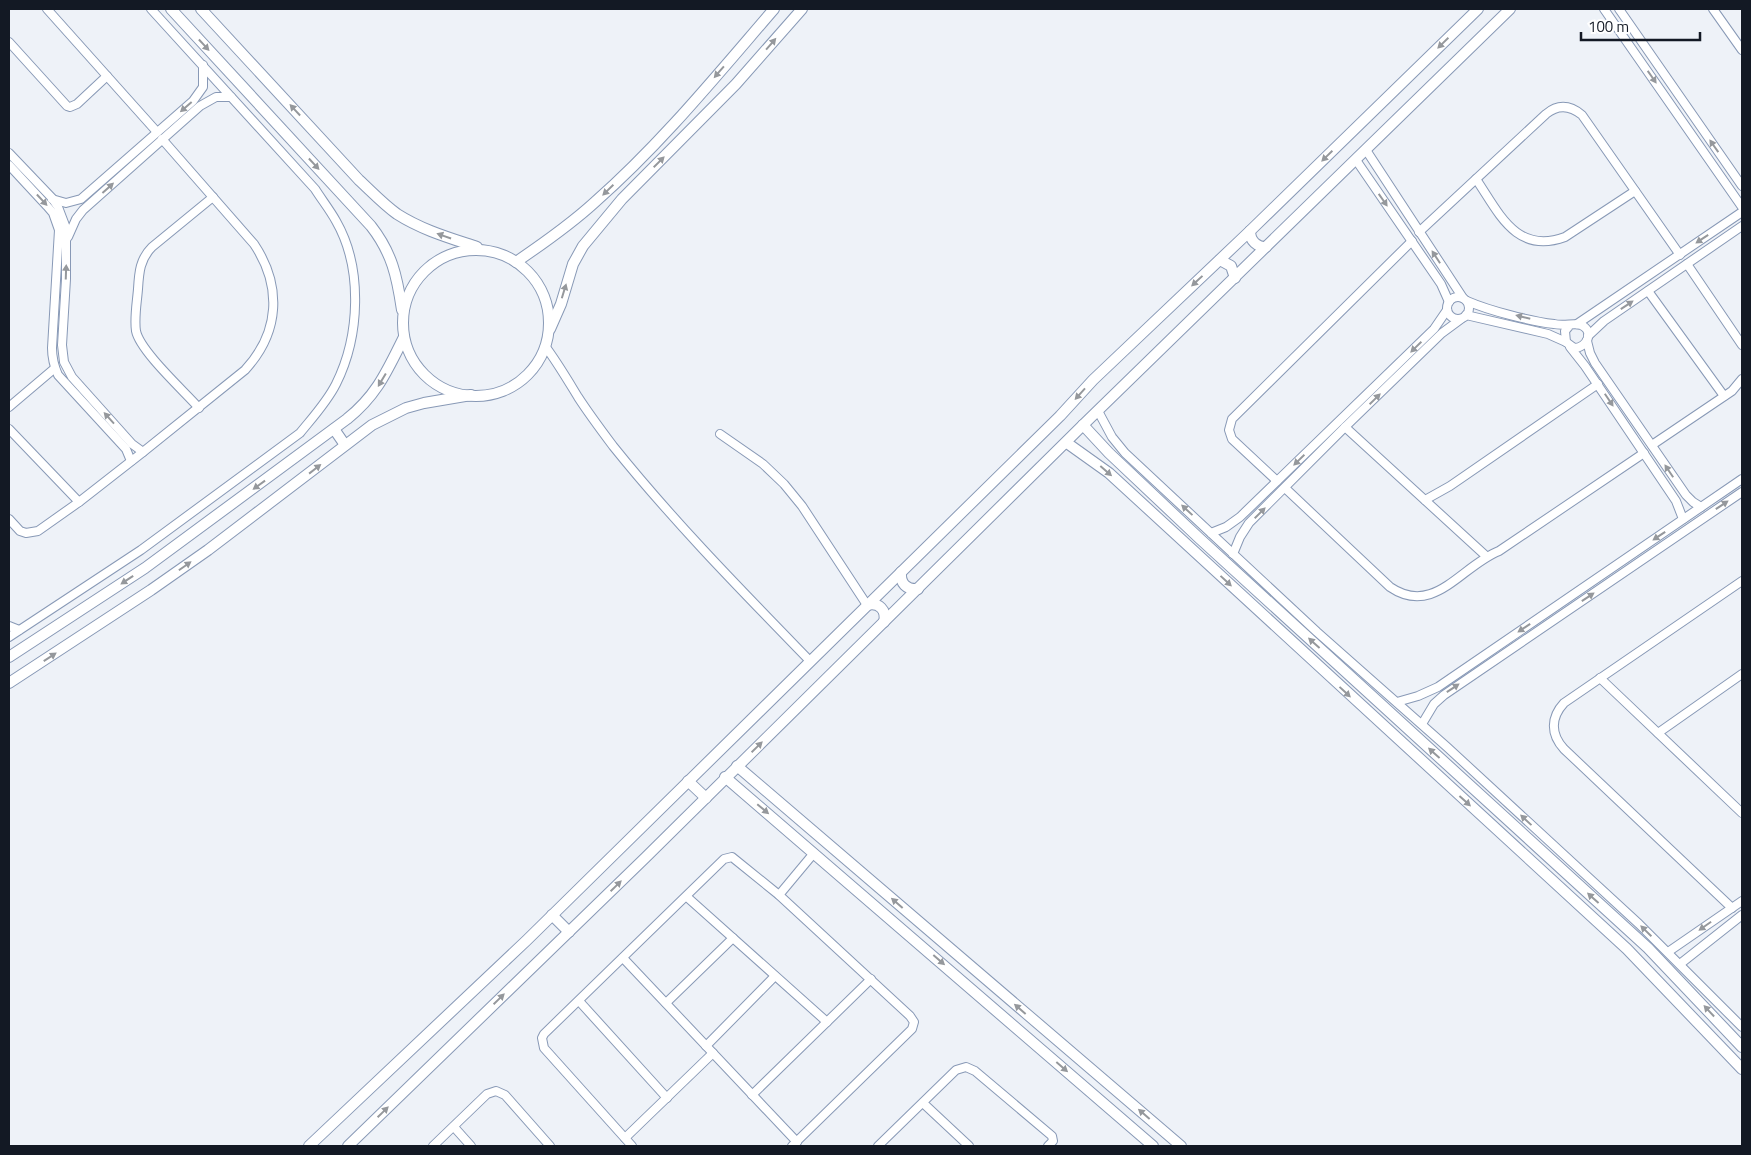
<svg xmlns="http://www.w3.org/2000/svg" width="1751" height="1155" font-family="'Titillium Web',sans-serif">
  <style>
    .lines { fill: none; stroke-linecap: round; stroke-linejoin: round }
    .minor-casing { stroke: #8899b6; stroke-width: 10 }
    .tertiary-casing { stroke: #8899b6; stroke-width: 12 }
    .minor { stroke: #fff; stroke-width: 8 }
    .tertiary { stroke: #fff; stroke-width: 10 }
    .oneway { fill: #95989c }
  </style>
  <rect width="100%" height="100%" fill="#eef2f8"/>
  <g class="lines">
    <g class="minor-casing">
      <g id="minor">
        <path d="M47 9 157 132"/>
        <path d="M1604 9 1742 207"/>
        <path d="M1619 9 1742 186"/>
        <path d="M1713 9 1742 50"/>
        <path d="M9 42 67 106 70 107 77 104 107 76"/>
        <path d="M1366 150 1463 298"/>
        <path d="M9 153 52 198 58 207 66 228V279L62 345 64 362 72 377 132 444 143 452"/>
        <path d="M1356 160 1441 284 1449 302"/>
        <path d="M9 165 47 206 53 213 59 230 52 348C52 358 54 366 58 375L126 449 131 461"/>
        <path d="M1476 179C1499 213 1516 255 1565 237L1635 191"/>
        <path d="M52 199 66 203 81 199 193 101 203 87V65"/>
        <path d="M1419 232 1546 114C1558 104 1570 105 1582 115L1680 255"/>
        <path d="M68 237 76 219 83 210 200 106 216 97H231"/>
        <path d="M1687 264 1742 345"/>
        <path d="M1648 291 1724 396"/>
        <circle cx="1458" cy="308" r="11"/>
        <path d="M1467 301C1490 311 1530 321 1554 324 1562 326 1576 323 1581 325 1595 331 1587 348 1574 348L1566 342 1565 331 1570 325"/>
        <path d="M1466 315 1548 334 1566 342"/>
        <path d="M1577 324 1742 212"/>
        <path d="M1588 336 1604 321 1742 226"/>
        <path d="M1587 341 1590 353 1595 363 1686 495 1693 502 1701 507"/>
        <path d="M545 346C557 362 567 379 578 397 589 414 601 430 613 446 674 522 742 591 810 661"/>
        <path d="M1570 347 1585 366 1676 501 1683 519"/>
        <path d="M9 407 55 368"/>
        <path d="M199 408C184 391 140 351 136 331 134 318 137 302 138 289 139 272 140 259 152 247L213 197"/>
        <path d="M1098 411 1112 437 1125 453 1317 632 1447 747 1639 924 1742 1027"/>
        <path d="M1345 427 1486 556"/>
        <path d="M9 429 79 502"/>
        <path d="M720 434 763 464 784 484 802 506 867 605"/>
        <path d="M1652 445 1732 391 1742 379"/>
        <path d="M1277 481 1232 439 1229 430 1232 419 1412 241"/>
        <path d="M1285 488 1390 587C1434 617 1461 566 1499 551L1644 453"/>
        <path d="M1425 500 1450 486 1598 384"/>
        <path d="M9 519 20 531 26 533 38 531 79 502 143 452 245 370C280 332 282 286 254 244L162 139"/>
        <path d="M1211 533 1226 527 1240 517 1434 329 1447 310"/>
        <path d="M1233 554 1240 537 1249 523 1345 427 1442 333 1461 319"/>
        <path d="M9 626 19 630"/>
        <path d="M9 637 141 550 300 433C313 417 327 402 336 384 360 336 363 268 336 221 330 210 322 200 315 189L151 9"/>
        <path d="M1600 678 1742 813"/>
        <path d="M1397 702 1418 696 1438 687 1742 479"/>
        <path d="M1422 724 1434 704 1444 695 1742 492"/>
        <path d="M1658 733 1742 674"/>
        <path d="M779 895 814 853"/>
        <path d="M687 897 827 1022"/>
        <path d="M1732 908 1564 749C1550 734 1551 717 1564 703L1742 581"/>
        <path d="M1668 952 1742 901"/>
        <path d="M623 958 797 1142"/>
        <path d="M1680 964 1742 915"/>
        <path d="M579 1001 667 1098"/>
        <path d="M666 1003 733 938"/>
        <path d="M706 1046 775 976"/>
        <path d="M752 1095 871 979"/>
        <path d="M923 1103 969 1146"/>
        <path d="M454 1127 471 1146"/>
        <path d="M625 1138 713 1053"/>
        <path d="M433 1146 487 1094 496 1091 505 1095 550 1146"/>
        <path d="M632 1146 544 1048 542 1038 544 1034 724 859 732 857 779 895 910 1016 914 1022 912 1029 792 1146"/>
        <path d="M878 1146 956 1070 966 1067 975 1071 1052 1136 1053 1141 1048 1146"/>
      </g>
    </g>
    <g class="tertiary-casing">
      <g id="tertiary">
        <path d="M171 9 371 226C392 253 397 276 402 310"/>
        <path d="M201 9 359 180C371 191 383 204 397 214 422 230 450 238 477 247"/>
        <path d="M1250 231C1250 241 1257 247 1266 247"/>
        <circle cx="476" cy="323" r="73"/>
        <path d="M1220 260 1231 266 1235 278"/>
        <path d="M516 262C544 243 571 224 595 202 661 144 717 75 774 9"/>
        <path d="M550 329 561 304 573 264 583 246 622 199 736 84 802 9"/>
        <path d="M1083 425 1109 453 1199 538 1648 948 1742 1047"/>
        <path d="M334 429 345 445"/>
        <path d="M1067 443 1109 473 1627 949 1742 1069"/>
        <path d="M901 572C900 583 906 590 918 589"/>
        <path d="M867 605C879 602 887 610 884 622"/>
        <path d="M9 657 145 568 347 419C377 395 387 371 404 337"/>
        <path d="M9 683 151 590 208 550 372 425 406 408 424 403 471 395"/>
        <path d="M737 766 1181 1146"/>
        <path d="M725 777 1153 1146"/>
        <path d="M688 781 706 798"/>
        <path d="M552 915 569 932"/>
        <path d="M309 1146 527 940 1060 416 1093 380 1250 231 1478 9"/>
        <path d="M348 1146 645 858 1083 425 1510 9"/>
      </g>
    </g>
    <use href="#minor" class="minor"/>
    <use href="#tertiary" class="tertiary"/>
  </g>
  <defs><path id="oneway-solid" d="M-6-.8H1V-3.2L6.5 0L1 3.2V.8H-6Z" transform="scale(1.25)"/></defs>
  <g class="oneway">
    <use href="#oneway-solid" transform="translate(1443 43) rotate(136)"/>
    <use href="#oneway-solid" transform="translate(771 44) rotate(-49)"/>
    <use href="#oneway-solid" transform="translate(204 45) rotate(47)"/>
    <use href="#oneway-solid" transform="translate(719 72) rotate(131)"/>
    <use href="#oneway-solid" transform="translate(1652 77) rotate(55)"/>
    <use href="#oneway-solid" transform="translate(186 107) rotate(139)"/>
    <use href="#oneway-solid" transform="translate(295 110) rotate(-133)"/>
    <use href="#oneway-solid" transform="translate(1714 146) rotate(-125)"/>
    <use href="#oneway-solid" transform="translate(1327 156) rotate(136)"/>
    <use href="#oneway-solid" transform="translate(659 162) rotate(-45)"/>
    <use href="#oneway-solid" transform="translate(314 164) rotate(47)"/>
    <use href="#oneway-solid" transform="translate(108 188) rotate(-42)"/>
    <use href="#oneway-solid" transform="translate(608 190) rotate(136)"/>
    <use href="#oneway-solid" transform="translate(42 200) rotate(47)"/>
    <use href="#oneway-solid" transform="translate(1383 200) rotate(55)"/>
    <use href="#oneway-solid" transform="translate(444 236) rotate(-161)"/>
    <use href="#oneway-solid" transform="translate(1702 239) rotate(146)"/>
    <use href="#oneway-solid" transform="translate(1436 257) rotate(-123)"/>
    <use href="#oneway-solid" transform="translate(66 272) rotate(-88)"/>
    <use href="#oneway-solid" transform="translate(1197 281) rotate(137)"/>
    <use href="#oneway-solid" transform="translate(564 291) rotate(-73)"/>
    <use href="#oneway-solid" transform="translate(1627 305) rotate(-34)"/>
    <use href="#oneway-solid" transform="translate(1523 317) rotate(-166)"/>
    <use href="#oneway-solid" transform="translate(1416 347) rotate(136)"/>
    <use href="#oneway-solid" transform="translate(382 380) rotate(121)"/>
    <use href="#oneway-solid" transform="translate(1080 394) rotate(132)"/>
    <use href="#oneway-solid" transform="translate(1375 399) rotate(-44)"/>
    <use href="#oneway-solid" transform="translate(1609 400) rotate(56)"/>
    <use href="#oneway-solid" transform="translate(109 418) rotate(-132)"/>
    <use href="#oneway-solid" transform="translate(1299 460) rotate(136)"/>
    <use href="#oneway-solid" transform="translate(315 469) rotate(-38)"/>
    <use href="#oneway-solid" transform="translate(1106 471) rotate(41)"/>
    <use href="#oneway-solid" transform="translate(1669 471) rotate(-124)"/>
    <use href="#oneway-solid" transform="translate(259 485) rotate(144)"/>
    <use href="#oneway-solid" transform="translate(1722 505) rotate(-34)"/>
    <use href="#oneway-solid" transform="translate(1187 510) rotate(-137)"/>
    <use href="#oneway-solid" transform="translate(1260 513) rotate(-45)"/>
    <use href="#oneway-solid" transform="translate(1659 536) rotate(146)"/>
    <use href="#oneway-solid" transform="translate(185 566) rotate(-35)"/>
    <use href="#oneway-solid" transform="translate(127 580) rotate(146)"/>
    <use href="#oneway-solid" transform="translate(1226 581) rotate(43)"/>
    <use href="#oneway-solid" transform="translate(1588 597) rotate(-34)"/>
    <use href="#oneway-solid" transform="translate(1524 628) rotate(146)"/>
    <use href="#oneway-solid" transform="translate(1314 643) rotate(-138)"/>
    <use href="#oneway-solid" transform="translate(50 657) rotate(-33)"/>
    <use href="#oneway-solid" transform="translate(1453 688) rotate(-34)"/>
    <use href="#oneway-solid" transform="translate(1345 692) rotate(43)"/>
    <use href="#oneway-solid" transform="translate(757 747) rotate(-44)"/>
    <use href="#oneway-solid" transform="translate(1434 753) rotate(-138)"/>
    <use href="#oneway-solid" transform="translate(1465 801) rotate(42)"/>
    <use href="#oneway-solid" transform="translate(763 809) rotate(40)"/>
    <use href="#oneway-solid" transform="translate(1526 820) rotate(-137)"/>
    <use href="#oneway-solid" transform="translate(616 886) rotate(-44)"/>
    <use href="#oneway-solid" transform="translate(1593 898) rotate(-138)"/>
    <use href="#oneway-solid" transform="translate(897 903) rotate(-139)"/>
    <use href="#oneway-solid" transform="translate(1705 926) rotate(145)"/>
    <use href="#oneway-solid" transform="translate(1646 931) rotate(-136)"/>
    <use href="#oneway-solid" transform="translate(939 960) rotate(41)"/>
    <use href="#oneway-solid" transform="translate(499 999) rotate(-44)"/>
    <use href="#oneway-solid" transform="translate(1020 1009) rotate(-139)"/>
    <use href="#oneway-solid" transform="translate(1709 1011) rotate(-133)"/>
    <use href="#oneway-solid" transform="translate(1062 1067) rotate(41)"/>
    <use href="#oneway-solid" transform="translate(383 1112) rotate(-44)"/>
    <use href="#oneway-solid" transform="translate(1144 1114) rotate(-139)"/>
  </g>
  <rect width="1751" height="1155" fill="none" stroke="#131924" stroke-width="20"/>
  <path d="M1581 32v8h119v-8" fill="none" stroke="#131924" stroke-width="2.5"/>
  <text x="1588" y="32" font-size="15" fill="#131924" stroke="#ffffff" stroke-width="4" paint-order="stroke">100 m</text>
</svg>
